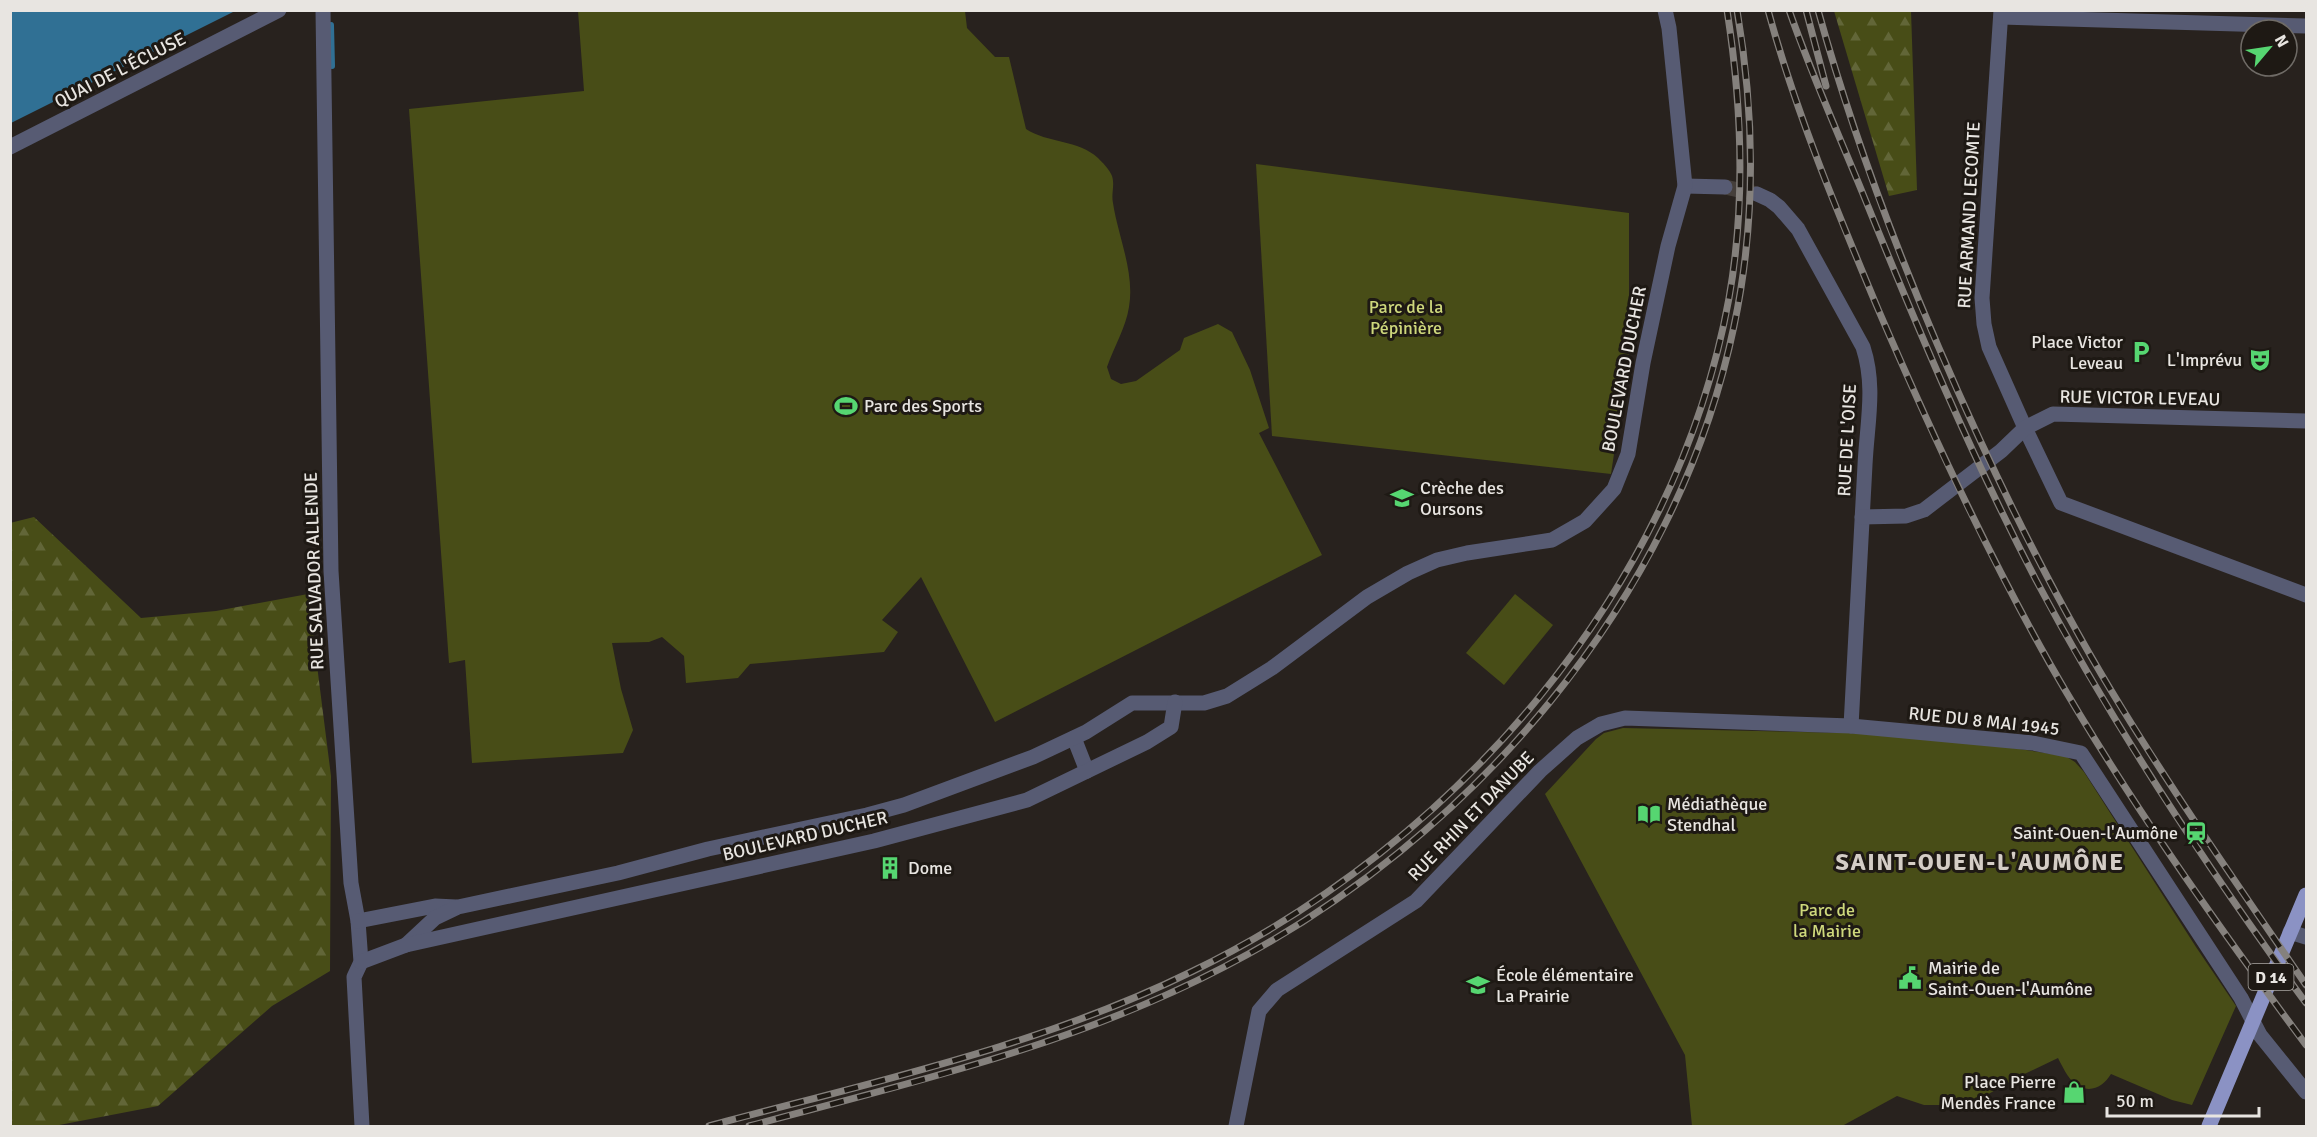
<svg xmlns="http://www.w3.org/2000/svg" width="2317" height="1137" font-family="Signika,sans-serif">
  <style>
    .green { fill: #484d17 }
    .forest { fill: url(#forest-firs) }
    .water { fill: #307094 }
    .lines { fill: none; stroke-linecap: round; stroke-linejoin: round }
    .stream { stroke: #307094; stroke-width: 6 }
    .minor-tunnel { stroke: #453f3b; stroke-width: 15; stroke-dasharray: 15 8; stroke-linecap: butt }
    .minor { stroke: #575b73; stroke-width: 15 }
    .major { stroke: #8b92c4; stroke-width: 15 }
    .rail-casing { stroke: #85817d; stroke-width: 7 }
    .rail { stroke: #1e1914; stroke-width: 4.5; stroke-dasharray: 14; stroke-linecap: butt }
    .labels { text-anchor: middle; stroke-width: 6; stroke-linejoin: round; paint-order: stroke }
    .shield { fill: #1e1914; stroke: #aba8a4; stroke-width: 1.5 }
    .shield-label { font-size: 16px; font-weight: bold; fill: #e8e5e1 }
    .street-label { font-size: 18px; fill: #e8e5e1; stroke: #1e1914 }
    .park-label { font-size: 18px; fill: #ced87c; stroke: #1e1914 }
    .poi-label { font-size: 18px; fill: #e8e5e1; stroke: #1e1914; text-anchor: start }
    .district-label { font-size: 24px; font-weight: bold; letter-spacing: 1.5px; fill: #d4cdc6; stroke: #1e1914 }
  </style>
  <defs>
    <pattern id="forest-firs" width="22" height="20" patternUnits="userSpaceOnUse" patternTransform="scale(1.5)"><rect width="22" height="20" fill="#484d17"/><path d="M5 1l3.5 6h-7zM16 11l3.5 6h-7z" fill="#626638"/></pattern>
  </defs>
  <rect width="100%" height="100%" fill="#28221e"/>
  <g class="green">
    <path d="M578 11H965L967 28 995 57H1009L1026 129C1047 143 1079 140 1098 158 1102 162 1110 170 1112 176 1115 185 1111 194 1113 203 1118 236 1135 273 1129 307 1126 327 1114 347 1107 367L1111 379 1121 384 1136 381 1180 350 1184 338 1218 324 1232 332 1250 370 1269 428 1259 433 1322 555 995 722 921 577 882 620 898 632 884 652 750 664 738 678 686 683 684 656 662 637 649 642 612 643 621 689 633 730 623 753 472 763 465 660 449 663 409 109 584 91Z"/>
    <path d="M1256 164 1629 213V353L1611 474 1272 436Z"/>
    <path d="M1515 594 1553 625 1504 685 1466 653Z"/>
    <path d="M1623 728 1848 733 1949 738 2065 756 2075 762 2084 772 2196 947 2236 1006 2192 1105 2172 1100 2111 1074C2103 1087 2089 1095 2074 1083 2068 1078 2062 1066 2058 1058L2016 1078 1980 1099 1948 1105H1924L1897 1096 1842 1126H1692L1685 1055 1545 794 1596 739 1604 733Z"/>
  </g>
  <g class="forest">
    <path d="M1834 11H1911L1917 190 1889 196Z"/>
    <path d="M34 517 141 618 216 611 308 594 331 776 330 971 272 1006 158 1106 54 1126H11L10 523Z"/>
  </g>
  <path class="water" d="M11 10H235V11L11 123Z"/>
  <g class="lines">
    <path class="stream" d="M331 25 332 66"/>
    <path class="minor-tunnel" d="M1725 187 1757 194"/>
    <g class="minor">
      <path d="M323 10 331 571 351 883 358 921 361 962 354 977 362 1126"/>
      <path d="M2001 10 1982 298 1984 324 1989 347 2025 428 2061 503 2306 595"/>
      <path d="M2001 17 2306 26"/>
      <path d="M10 147 279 10"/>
      <path d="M1685 186 1725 187"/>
      <path d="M1757 194 1770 200 1779 207 1798 229 1863 347C1876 387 1867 423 1865 465 1861 552 1855 639 1851 726"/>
      <path d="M1862 517 1906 516 1924 510 2001 451 2025 428 2053 414 2306 421"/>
      <path d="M1074 738 1087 771"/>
      <path d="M358 921 435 906 456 907"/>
      <path d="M2290 932 2306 937"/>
      <path d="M406 945 435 918 458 907 618 873 708 849 867 815 904 805 1033 757 1086 732 1132 703H1204L1227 696 1272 668 1367 597 1408 573 1437 560 1467 553 1552 540 1585 521 1614 489 1628 454 1643 363 1668 246 1685 186 1669 28 1665 10"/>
      <path d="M361 962 406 945 874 841 1027 800 1147 742 1171 727 1175 702"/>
      <path d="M1236 1126 1259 1011 1277 990 1416 901 1540 771 1577 738 1601 724 1625 718 1851 726 2033 743 2081 753 2241 998 2260 1035 2306 1092"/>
    </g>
    <path class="major" d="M2209 1126 2306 895"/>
    <g class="rail-casing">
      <g id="rail">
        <path d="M1768 10C1796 113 1837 211 1878 309 1930 430 1985 549 2050 664 2126 797 2215 922 2306 1045"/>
        <path d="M1789 10C1811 73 1838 133 1863 194 1916 325 1971 455 2036 580 2114 727 2208 869 2306 1003"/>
        <path d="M1806 10 1826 86"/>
        <path d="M1818 10C1859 158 1915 299 1979 438 2022 531 2069 623 2123 710 2181 804 2244 894 2306 985"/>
        <path d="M709 1126C872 1082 1041 1046 1193 971 1456 843 1676 591 1729 298 1746 202 1742 106 1727 10"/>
        <path d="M749 1126C910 1083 1075 1045 1224 967 1470 840 1677 601 1734 326 1756 222 1755 116 1737 10"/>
      </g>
    </g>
    <use href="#rail" class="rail"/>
  </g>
  <defs>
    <g id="parking-bare" transform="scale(1.8)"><path d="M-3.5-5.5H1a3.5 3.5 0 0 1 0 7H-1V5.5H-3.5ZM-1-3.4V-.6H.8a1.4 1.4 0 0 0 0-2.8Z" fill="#56d671" stroke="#1e1914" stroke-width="2.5" paint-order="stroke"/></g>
    <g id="theatre-bare" transform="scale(1.8)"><path d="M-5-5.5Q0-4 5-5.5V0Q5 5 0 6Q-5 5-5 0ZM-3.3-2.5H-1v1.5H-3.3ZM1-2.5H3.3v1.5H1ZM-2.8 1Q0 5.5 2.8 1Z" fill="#56d671" stroke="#1e1914" stroke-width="2.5" paint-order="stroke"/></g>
    <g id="stadium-bare" transform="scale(1.8)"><path d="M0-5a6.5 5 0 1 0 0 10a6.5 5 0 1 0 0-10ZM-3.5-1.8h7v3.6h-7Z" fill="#56d671" stroke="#1e1914" stroke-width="2.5" paint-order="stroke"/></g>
    <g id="school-bare" transform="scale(1.8)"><path d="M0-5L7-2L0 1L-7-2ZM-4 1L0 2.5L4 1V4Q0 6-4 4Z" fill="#56d671" stroke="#1e1914" stroke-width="2.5" paint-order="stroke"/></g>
    <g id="library-bare" transform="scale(1.8)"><path d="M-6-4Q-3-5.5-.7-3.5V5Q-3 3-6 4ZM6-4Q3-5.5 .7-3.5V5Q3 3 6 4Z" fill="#56d671" stroke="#1e1914" stroke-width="2.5" paint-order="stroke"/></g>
    <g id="station-bare" transform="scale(1.8)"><path d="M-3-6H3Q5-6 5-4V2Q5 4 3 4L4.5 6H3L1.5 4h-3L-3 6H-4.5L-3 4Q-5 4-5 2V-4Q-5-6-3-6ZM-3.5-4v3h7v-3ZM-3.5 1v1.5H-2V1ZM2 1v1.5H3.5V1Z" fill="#56d671" stroke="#1e1914" stroke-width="2.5" paint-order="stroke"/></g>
    <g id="building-bare" transform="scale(1.8)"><path d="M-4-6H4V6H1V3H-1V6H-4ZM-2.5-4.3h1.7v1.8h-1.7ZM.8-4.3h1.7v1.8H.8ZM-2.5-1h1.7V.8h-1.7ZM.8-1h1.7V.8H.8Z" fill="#56d671" stroke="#1e1914" stroke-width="2.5" paint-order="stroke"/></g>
    <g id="civic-bare" transform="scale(1.8)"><path d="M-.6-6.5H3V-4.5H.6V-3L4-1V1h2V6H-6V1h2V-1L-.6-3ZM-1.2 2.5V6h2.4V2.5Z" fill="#56d671" stroke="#1e1914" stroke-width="2.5" paint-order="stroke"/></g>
    <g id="shop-bare" transform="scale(1.8)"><path d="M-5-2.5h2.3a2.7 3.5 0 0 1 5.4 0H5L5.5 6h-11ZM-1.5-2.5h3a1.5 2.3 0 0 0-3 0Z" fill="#56d671" stroke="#1e1914" stroke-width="2.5" paint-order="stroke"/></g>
  </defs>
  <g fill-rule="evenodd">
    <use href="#parking-bare" x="2141" y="352"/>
    <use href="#theatre-bare" x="2260" y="360"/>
    <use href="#stadium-bare" x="846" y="406"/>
    <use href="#school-bare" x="1402" y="498"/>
    <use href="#library-bare" x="1649" y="814"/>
    <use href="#station-bare" x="2196" y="833"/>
    <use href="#building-bare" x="890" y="868"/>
    <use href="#civic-bare" x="1910" y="978"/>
    <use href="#school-bare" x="1478" y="985"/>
    <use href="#shop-bare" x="2074" y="1092"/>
  </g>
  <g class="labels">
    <rect class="shield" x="2248.5" y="964" width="45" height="26" rx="4.5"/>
    <g class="shield-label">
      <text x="2271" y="983">D 14</text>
    </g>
    <g class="street-label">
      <text transform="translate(120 70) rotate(-27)" y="6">QUAI DE L'ÉCLUSE</text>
      <text transform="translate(1969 215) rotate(-87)" y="6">RUE ARMAND LECOMTE</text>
      <text transform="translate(1624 369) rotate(-79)" y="6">BOULEVARD DUCHER</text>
      <text transform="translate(2140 398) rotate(1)" y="6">RUE VICTOR LEVEAU</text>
      <text transform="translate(1847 440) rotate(-87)" y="6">RUE DE L'OISE</text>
      <text transform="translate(314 571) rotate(-92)" y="6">RUE SALVADOR ALLENDE</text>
      <text transform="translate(1984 721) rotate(6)" y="6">RUE DU 8 MAI 1945</text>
      <text transform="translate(1471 816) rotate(-46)" y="6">RUE RHIN ET DANUBE</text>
      <text transform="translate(805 836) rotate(-13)" y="6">BOULEVARD DUCHER</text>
    </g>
    <g class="park-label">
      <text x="1406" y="313">Parc de la<tspan x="1406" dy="21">Pépinière</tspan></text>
      <text x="1827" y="916">Parc de<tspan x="1827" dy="21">la Mairie</tspan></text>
    </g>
    <g class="poi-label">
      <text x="2123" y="348" text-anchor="end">Place Victor<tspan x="2123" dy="21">Leveau</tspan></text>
      <text x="2242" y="366" text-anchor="end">L'Imprévu</text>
      <text x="864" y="412">Parc des Sports</text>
      <text x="1420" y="494">Crèche des<tspan x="1420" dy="21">Oursons</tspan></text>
      <text x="1667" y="810">Médiathèque<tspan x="1667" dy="21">Stendhal</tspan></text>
      <text x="2178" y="839" text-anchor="end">Saint-Ouen-l'Aumône</text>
      <text x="908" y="874">Dome</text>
      <text x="1928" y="974">Mairie de<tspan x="1928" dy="21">Saint-Ouen-l'Aumône</tspan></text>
      <text x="1496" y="981">École élémentaire<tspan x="1496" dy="21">La Prairie</tspan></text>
      <text x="2056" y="1088" text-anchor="end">Place Pierre<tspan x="2056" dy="21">Mendès France</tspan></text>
    </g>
    <g class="district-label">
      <text x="1980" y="870">SAINT-OUEN-L'AUMÔNE</text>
    </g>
  </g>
  <rect width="2317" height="1137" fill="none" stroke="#e8e5e1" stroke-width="24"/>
  <g transform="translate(2269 48) rotate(61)"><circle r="28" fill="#1e1914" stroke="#6f6b66" stroke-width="1.5"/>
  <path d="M0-4.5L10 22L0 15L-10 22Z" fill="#56d671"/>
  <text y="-9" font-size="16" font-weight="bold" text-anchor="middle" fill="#e8e5e1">N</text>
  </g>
  <path d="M2107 1107v9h152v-9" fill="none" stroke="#e8e5e1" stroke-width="3"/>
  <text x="2116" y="1107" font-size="18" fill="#e8e5e1" stroke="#1e1914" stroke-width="4.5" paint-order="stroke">50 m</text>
</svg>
